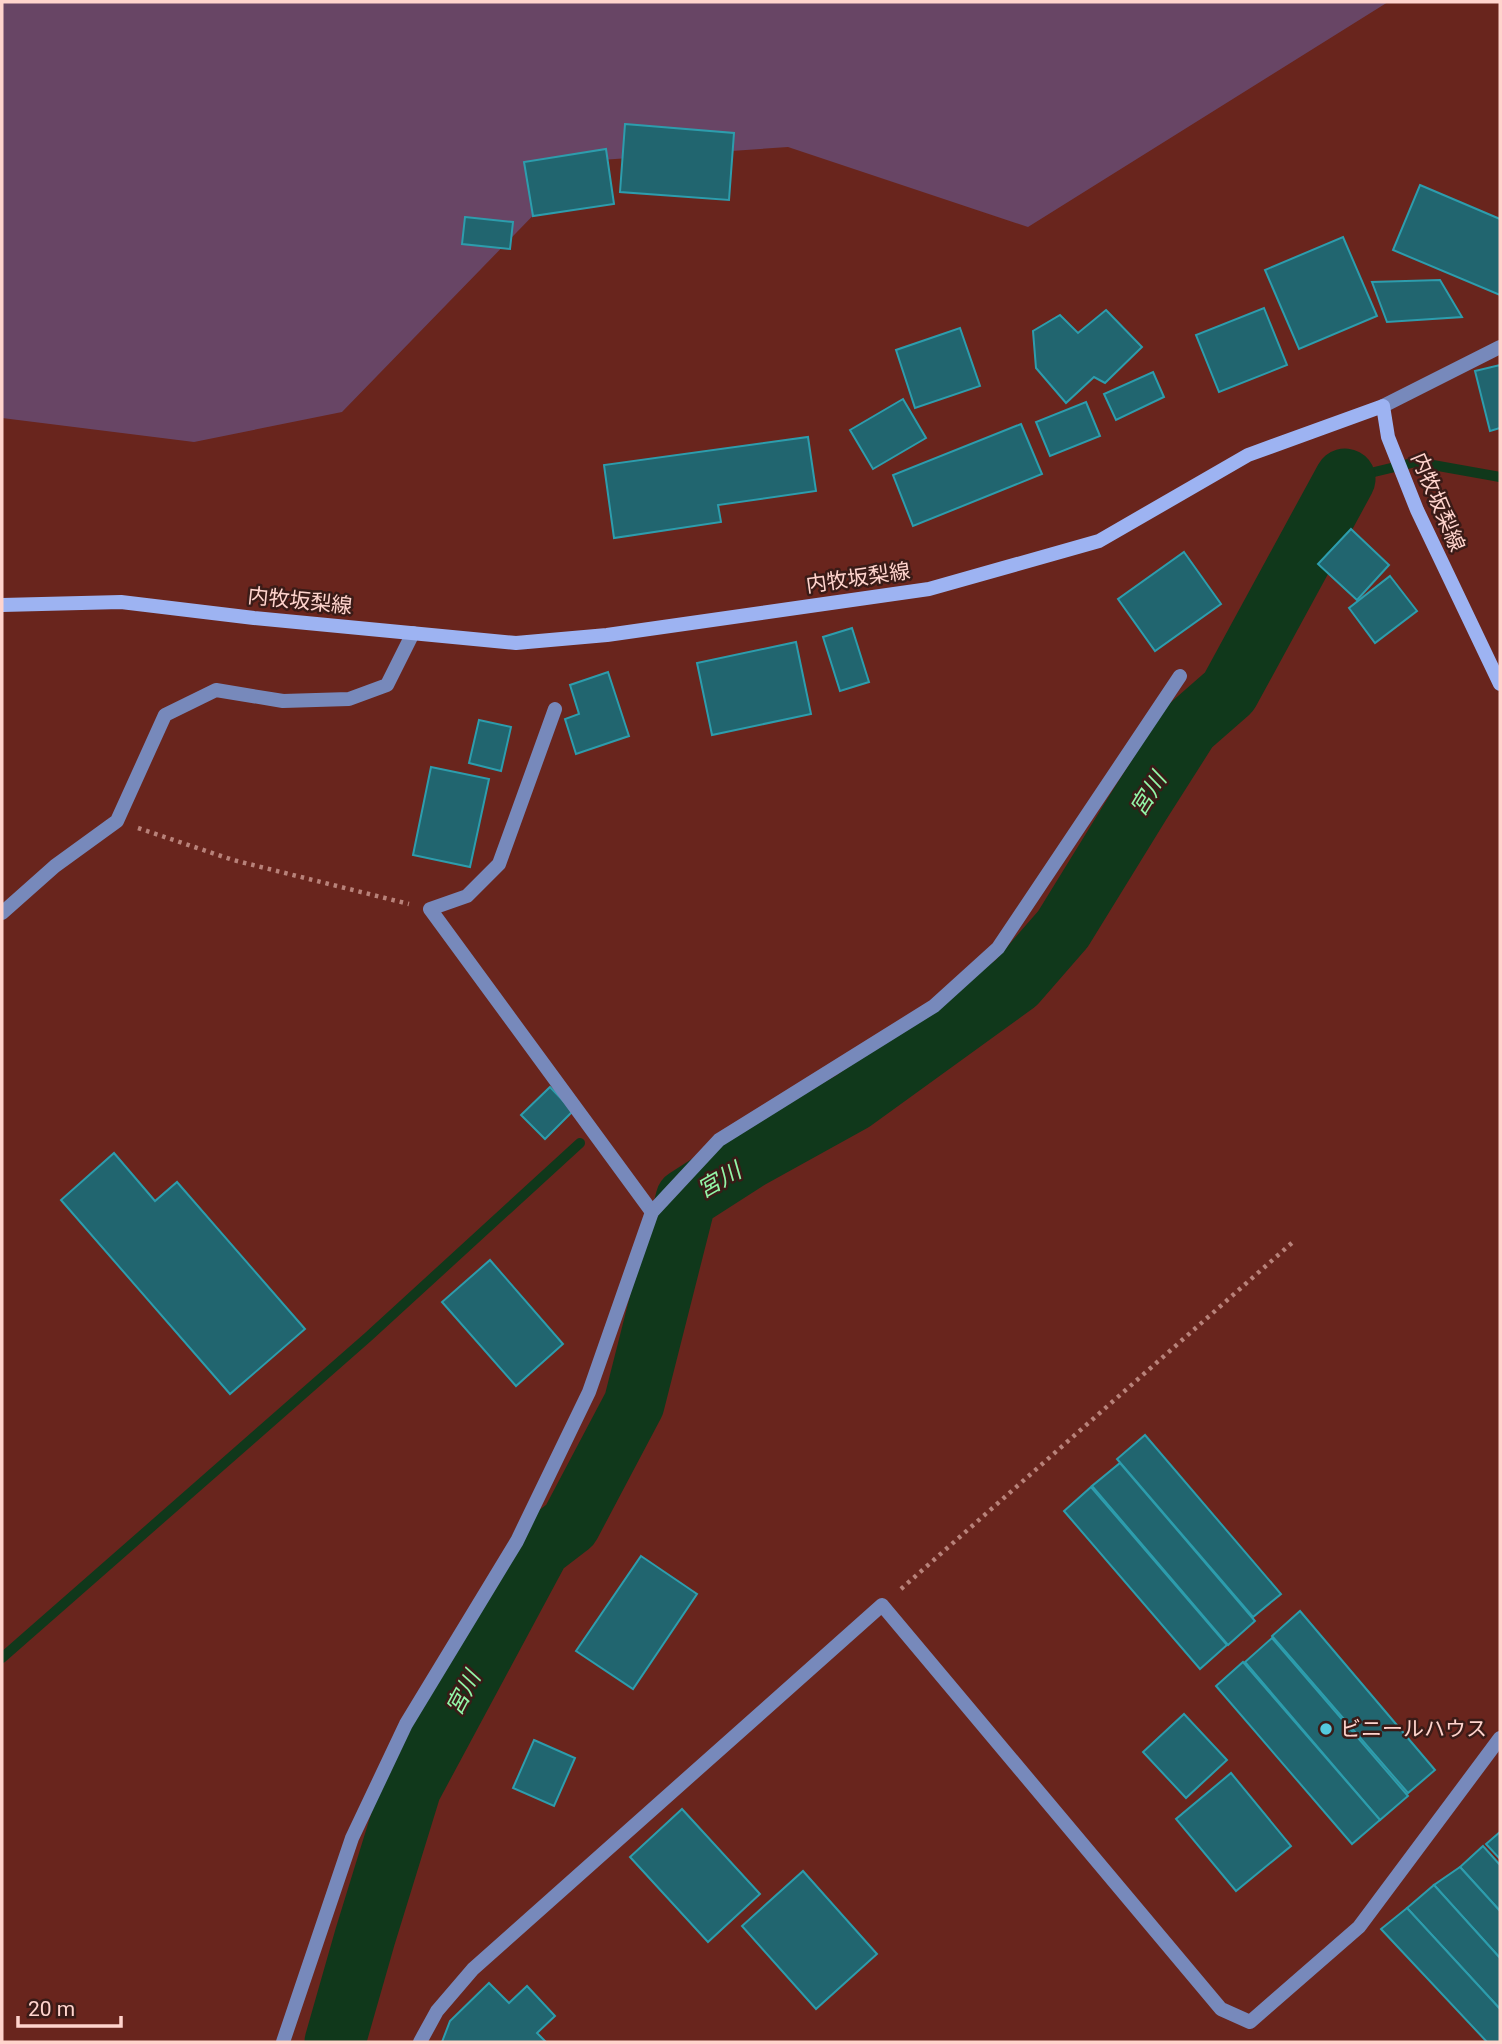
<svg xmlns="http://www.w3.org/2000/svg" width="1502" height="2044" font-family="Roboto,'Noto Sans JP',sans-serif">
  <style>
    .green { fill: #684565 }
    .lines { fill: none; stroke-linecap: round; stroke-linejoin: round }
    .stream { stroke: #10381b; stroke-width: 10 }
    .river { stroke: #10381b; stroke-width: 61 }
    .building { fill: #21656f; stroke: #2d9dad; stroke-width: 2 }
    .path { stroke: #b8827a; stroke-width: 4.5; stroke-dasharray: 3.5 5; stroke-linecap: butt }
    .street { stroke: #7789bb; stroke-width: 14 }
    .secondary { stroke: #9db3f2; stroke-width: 14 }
    .poi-dot { fill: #54cadd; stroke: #3a1b17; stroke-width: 2.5 }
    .labels { text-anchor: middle; stroke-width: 5; stroke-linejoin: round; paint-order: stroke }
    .street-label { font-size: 21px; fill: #ffd4cd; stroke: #3a1b17 }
    .poi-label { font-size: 21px; fill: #ffd4cd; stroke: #3a1b17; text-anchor: start }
    .water-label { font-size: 23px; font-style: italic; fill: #93f7a8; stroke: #3a1b17 }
  </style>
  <rect width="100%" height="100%" fill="#69251d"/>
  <path class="green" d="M2 2H1388L1028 227 788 147 586 161 342 412 194 442 2 418Z"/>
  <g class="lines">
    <g class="stream">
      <path d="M1345 479 1416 462 1500 477"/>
      <path d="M2 1658 368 1337 580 1143"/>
    </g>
    <path class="river" d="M335 2042 365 1937 411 1788 540 1548 570 1525 634 1404 686 1199 750 1158 853 1101 1016 983 1063 929 1140 804 1189 727 1229 692 1345 479"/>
  </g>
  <g class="building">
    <path d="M625 124 734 133 729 200 620 192Z"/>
    <path d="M606 149 614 204 533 216 524 162Z"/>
    <path d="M1420 185 1500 219V295L1393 250Z"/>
    <path d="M465 217 513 222 510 249 462 244Z"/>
    <path d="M1343 237 1377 316 1299 349 1265 270Z"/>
    <path d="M1440 280 1462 317 1387 322 1372 282Z"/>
    <path d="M1264 308 1287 365 1219 392 1196 335Z"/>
    <path d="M1106 310 1142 347 1105 383 1094 377 1066 403 1036 368 1033 331 1060 315 1078 333Z"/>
    <path d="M960 328 980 386 915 408 896 350Z"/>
    <path d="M1500 365V428L1490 431 1475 371Z"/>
    <path d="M1153 372 1164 397 1116 420 1104 394Z"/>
    <path d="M903 399 926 438 873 469 850 430Z"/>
    <path d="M1086 402 1100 436 1050 456 1036 422Z"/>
    <path d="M1021 424 1042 474 913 526 893 475Z"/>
    <path d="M808 437 816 491 718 505 721 522 614 538 604 465Z"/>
    <path d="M1351 529 1389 565 1357 600 1318 564Z"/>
    <path d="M1184 552 1221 604 1155 651 1118 599Z"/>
    <path d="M1390 576 1417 611 1375 643 1349 608Z"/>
    <path d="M852 628 869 682 840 691 823 637Z"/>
    <path d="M796 642 811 714 712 735 697 663Z"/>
    <path d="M608 672 629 736 576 754 565 719 579 714 570 685Z"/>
    <path d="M479 720 511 727 501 771 469 763Z"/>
    <path d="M431 767 489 779 470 867 413 855Z"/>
    <path d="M550 1087 573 1111 545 1139 521 1115Z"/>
    <path d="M114 1153 155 1201 177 1182 305 1329 230 1394 61 1200Z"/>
    <path d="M490 1260 563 1344 516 1386 442 1302Z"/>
    <path d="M1145 1435 1281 1594 1253 1617 1117 1459Z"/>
    <path d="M1120 1463 1255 1621 1228 1645 1092 1486Z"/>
    <path d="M1091 1487 1227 1645 1200 1669 1064 1511Z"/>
    <path d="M641 1556 697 1594 633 1689 576 1651Z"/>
    <path d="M1300 1611 1435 1770 1408 1793 1272 1636Z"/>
    <path d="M1272 1638 1408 1796 1380 1820 1245 1662Z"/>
    <path d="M1243 1662 1380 1820 1352 1844 1216 1686Z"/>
    <path d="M1184 1714 1227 1760 1186 1798 1143 1752Z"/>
    <path d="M534 1740 575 1758 554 1806 513 1788Z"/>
    <path d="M1231 1773 1291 1846 1236 1891 1176 1819Z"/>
    <path d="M682 1809 760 1894 708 1942 630 1857Z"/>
    <path d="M1500 1832V1859L1486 1844Z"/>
    <path d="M1483 1846 1500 1865V1911L1460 1867Z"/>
    <path d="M1460 1867 1500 1911V1958L1434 1885Z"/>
    <path d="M803 1871 877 1954 816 2009 742 1926Z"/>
    <path d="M1434 1885 1500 1958V2009L1407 1908Z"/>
    <path d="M1407 1908 1500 2009V2042H1487L1381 1929Z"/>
    <path d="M489 1983 509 2003 527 1986 555 2016 537 2033 546 2042H442L450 2021Z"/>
  </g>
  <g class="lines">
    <g class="path">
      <path d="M138 828 233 860 409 904"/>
      <path d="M901 1589 1294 1241"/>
    </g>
    <g class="street">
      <path d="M1383 406 1500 347"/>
      <path d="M555 709 499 864 467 896 430 909 652 1212"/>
      <path d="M2 913 55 866 117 821 165 715 216 690 283 701 349 699 387 685 413 633"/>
      <path d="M283 2042 352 1838 406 1724 517 1541 589 1392 652 1212 719 1140 934 1006 998 948 1180 676"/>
      <path d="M420 2042 437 2011 473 1969 882 1605 1221 2009 1250 2022 1359 1927 1500 1738"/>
    </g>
    <path class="secondary" d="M2 605 121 602 254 618 516 643 607 635 929 589 1099 541 1248 455 1383 406 1388 437 1417 510 1500 684"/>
  </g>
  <circle class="poi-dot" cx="1326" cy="1729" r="7"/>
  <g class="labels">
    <g class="street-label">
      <text transform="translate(1438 502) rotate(67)" y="7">内牧坂梨線</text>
      <text transform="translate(858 578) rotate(-8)" y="7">内牧坂梨線</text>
      <text transform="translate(300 601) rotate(6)" y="7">内牧坂梨線</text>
    </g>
    <g class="poi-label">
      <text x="1340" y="1736">ビニールハウス</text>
    </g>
    <g class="water-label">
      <text transform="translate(1148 794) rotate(-58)" y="8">宮川</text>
      <text transform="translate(719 1180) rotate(-30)" y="8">宮川</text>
      <text transform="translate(463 1693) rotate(-62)" y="8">宮川</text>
    </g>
  </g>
  <rect width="1502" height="2044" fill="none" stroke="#ffd4cd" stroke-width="7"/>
  <path d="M18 2016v10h103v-10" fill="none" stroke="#ffd4cd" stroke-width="3.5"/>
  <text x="28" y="2016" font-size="21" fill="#ffd4cd" stroke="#3a1b17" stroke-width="5" paint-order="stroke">20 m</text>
</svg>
